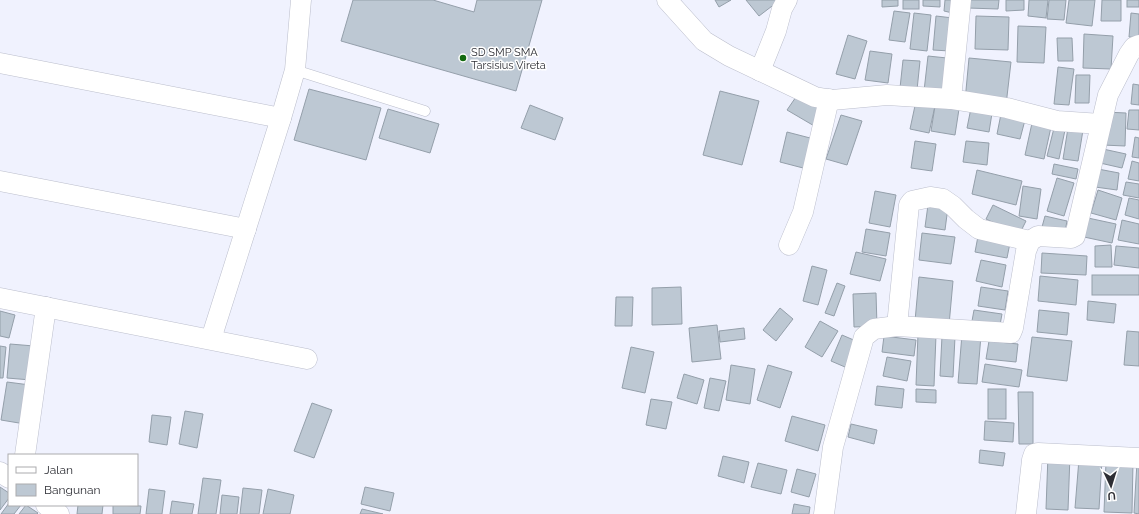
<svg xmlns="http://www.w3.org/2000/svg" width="1139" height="514" font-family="Raleway,sans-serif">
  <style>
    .building { fill: #bdc8d3; stroke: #949faa }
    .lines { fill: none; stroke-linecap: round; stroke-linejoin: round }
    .lane-casing { stroke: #bbbecc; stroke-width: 11 }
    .street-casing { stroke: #bbbecc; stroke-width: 21 }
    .lane { stroke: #fff; stroke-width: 10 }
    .street { stroke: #fff; stroke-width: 20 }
    .poi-dot { fill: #11690f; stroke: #fff; stroke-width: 1.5 }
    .labels { text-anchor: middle; stroke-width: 3; stroke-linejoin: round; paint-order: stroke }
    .poi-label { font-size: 11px; fill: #2d2e34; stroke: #fff; text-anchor: start }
  </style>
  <rect width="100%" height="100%" fill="#f0f2fe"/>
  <g class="building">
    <path d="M353 0H433L474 12 477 0H542L516 91 341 41Z"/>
    <path d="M715 0H731L719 7Z"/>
    <path d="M746 0H780L759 16Z"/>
    <path d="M882 0H898V6L882 7Z"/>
    <rect x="903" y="0" width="16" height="9"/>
    <path d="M923 0H940V7L923 6Z"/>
    <path d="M945 0H959L957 14 944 11Z"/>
    <path d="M969 0H999L998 9 968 8Z"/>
    <path d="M1006 0H1024V10L1006 11Z"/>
    <path d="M1029 0H1048L1046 18 1028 16Z"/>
    <path d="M1049 0H1066L1064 20 1047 19Z"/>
    <path d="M1069 0H1095L1092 26 1066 23Z"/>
    <path d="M1102 0H1121V21H1101Z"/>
    <rect x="1127" y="0" width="12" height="7"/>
    <path d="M894 11 910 13 905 42 889 40Z"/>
    <path d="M914 13 931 15 927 51 910 49Z"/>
    <path d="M1131 13 1139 14V38L1129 37Z"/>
    <path d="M936 16 953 18 950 51 933 50Z"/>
    <path d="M976 16 1009 17 1008 50 975 49Z"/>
    <path d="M1018 26 1046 27 1044 63 1017 62Z"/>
    <path d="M1084 34 1113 36 1111 69 1083 68Z"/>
    <path d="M848 35 867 41 855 79 836 74Z"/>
    <path d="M1057 38H1072L1073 61H1058Z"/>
    <path d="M870 51 892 54 888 83 865 80Z"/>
    <path d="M928 56 947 58 943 93 924 91Z"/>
    <path d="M969 58 1011 62 1006 105 965 101Z"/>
    <path d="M903 60 920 61 917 90 900 88Z"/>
    <path d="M1058 67 1074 69 1069 105 1054 104Z"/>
    <path d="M1076 75H1090L1089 103H1075Z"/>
    <path d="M1133 84 1139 85V105L1131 104Z"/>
    <path d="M309 89 381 108 366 160 294 140Z"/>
    <path d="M720 91 759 101 742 165 703 155Z"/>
    <path d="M798 94 826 111 816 127 787 110Z"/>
    <path d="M916 101 935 106 929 133 910 129Z"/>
    <path d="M972 103 993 107 989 132 967 128Z"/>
    <path d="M530 105 563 118 555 140 521 128Z"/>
    <path d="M935 106 959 109 955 135 931 131Z"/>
    <path d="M388 109 439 124 430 153 379 138Z"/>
    <path d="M1129 110H1139V130L1127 129Z"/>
    <path d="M1105 112 1126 113 1125 146 1103 145Z"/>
    <path d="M1001 114 1025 120 1020 139 997 134Z"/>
    <path d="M841 115 862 121 847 165 826 159Z"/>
    <path d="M1032 123 1051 127 1044 159 1025 155Z"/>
    <path d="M1054 128 1065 130 1059 159 1047 156Z"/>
    <path d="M1068 128 1083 130 1078 161 1063 159Z"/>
    <path d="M787 132 814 139 807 169 780 162Z"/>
    <path d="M1135 137 1139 138V158L1132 157Z"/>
    <path d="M915 141 936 144 932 171 911 168Z"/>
    <path d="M966 141 989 143 987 165 963 162Z"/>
    <path d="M1103 149 1126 154 1122 168 1100 163Z"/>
    <path d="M1132 161 1139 163V181L1128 179Z"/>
    <path d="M1054 164 1078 169 1076 179 1052 174Z"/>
    <path d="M1098 169 1119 173 1117 190 1095 187Z"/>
    <path d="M977 170 1022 181 1016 205 972 194Z"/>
    <path d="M1057 178 1074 183 1064 216 1047 211Z"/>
    <path d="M1126 182 1139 184V198L1123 195Z"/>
    <path d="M1023 186 1041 189 1037 219 1019 216Z"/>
    <path d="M1098 190 1122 198 1116 220 1091 213Z"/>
    <path d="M875 191 896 195 890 227 869 223Z"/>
    <path d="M1129 198 1139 200V219L1125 215Z"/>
    <path d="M928 205 948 207 945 230 925 227Z"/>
    <path d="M993 205 1026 221 1019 235 986 219Z"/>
    <path d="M1045 216 1067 221 1065 232 1042 227Z"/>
    <path d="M1088 218 1116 224 1112 243 1084 237Z"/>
    <path d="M1122 220 1139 224V244L1118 240Z"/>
    <path d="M866 229 890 233 886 256 862 252Z"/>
    <path d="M979 231 1011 238 1007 258 975 252Z"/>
    <path d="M922 233 955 237 951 264 919 260Z"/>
    <path d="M1111 245 1112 267H1095V246Z"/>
    <path d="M1116 246 1139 248V268L1114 265Z"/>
    <path d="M856 252 886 259 880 281 850 274Z"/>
    <path d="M1042 253 1087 256 1086 275 1041 273Z"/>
    <path d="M981 260 1006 265 1002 287 976 281Z"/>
    <path d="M812 266 827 270 818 305 803 301Z"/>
    <rect x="1092" y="275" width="47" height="20"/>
    <path d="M1040 276 1078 280 1076 305 1038 301Z"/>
    <path d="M919 277 953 281 949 325 915 321Z"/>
    <path d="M837 283 845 286 834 316 825 313Z"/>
    <path d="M681 287 682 324 652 325V288Z"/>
    <path d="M981 287 1008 291 1005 310 978 306Z"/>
    <path d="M876 293 877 326 854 327 853 294Z"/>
    <path d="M616 297H633L632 326H615Z"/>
    <path d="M1088 301 1116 304 1114 323 1087 320Z"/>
    <path d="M780 308 793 319 776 341 763 330Z"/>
    <path d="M974 310 1002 314 1000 325 972 321Z"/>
    <path d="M1039 310 1069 313 1067 335 1037 332Z"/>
    <path d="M0 311 15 315 9 338 0 336Z"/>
    <path d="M820 321 838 331 822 357 805 347Z"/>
    <path d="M717 325 721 359 692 362 689 328Z"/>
    <path d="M744 328 745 339 720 342 719 331Z"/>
    <path d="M1127 331 1139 332V366L1124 365Z"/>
    <path d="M918 334 936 335 934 386 916 385Z"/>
    <path d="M962 334 981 335 977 384 958 383Z"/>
    <path d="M842 335 856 341 845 367 831 361Z"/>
    <path d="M884 336 916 340 914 356 882 352Z"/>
    <path d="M942 336 955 337 953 377 940 376Z"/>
    <path d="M1032 337 1072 341 1067 381 1027 376Z"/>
    <path d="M989 341 1018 344 1016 362 986 359Z"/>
    <path d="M10 344 34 346 31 380 7 378Z"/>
    <path d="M0 346 6 347 3 378H0Z"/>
    <path d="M631 347 654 352 645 393 622 388Z"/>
    <path d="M887 357 911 361 907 381 883 376Z"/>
    <path d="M985 364 1022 370 1019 387 982 382Z"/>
    <path d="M731 365 755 369 750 404 726 400Z"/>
    <path d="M768 365 792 372 780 408 757 400Z"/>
    <path d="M684 374 704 380 697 404 677 398Z"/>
    <path d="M710 378 726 381 719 411 704 408Z"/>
    <path d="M7 382 30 385 25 424 1 420Z"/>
    <path d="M877 386 904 389 902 408 875 405Z"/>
    <path d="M916 389 936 390V403L916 402Z"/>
    <rect x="988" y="389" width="18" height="30"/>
    <path d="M1018 392H1033V444H1019Z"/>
    <path d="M651 399 672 402 666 429 646 425Z"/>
    <path d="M312 403 332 410 314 458 294 451Z"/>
    <path d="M185 411 203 414 197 448 179 444Z"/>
    <path d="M152 415 171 417 167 445 149 442Z"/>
    <path d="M792 416 825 425 818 451 785 441Z"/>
    <path d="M985 421 1014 423 1013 442 984 440Z"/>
    <path d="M851 424 877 430 874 444 848 437Z"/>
    <path d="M980 450 1005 453 1003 466 979 463Z"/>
    <path d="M1048 455H1070L1068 510 1046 509Z"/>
    <path d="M723 456 749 462 744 483 718 476Z"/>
    <path d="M1079 459 1102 460 1099 509 1075 508Z"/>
    <path d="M1106 462H1133L1132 513 1104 512Z"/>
    <path d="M1137 462H1139V514L1134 513Z"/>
    <path d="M758 463 787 470 781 494 751 487Z"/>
    <path d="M797 469 816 474 809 497 791 492Z"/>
    <path d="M203 478 221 480 216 514H198Z"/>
    <path d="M0 487 9 493V498L0 510Z"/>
    <path d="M365 487 394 493 390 511 361 504Z"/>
    <path d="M243 488 262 490 259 514H240Z"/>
    <path d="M149 489 165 491 162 514H146Z"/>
    <path d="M268 489 294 495 290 514H263Z"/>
    <path d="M222 495 239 497 237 514H220Z"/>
    <path d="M172 501 194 504 192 514H170Z"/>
    <path d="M9 503V505H21L14 514H1Z"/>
    <path d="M794 504 810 507 809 514H792Z"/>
    <path d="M26 505 38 513 37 514H19Z"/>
    <path d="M78 505H103L102 514H77Z"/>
    <path d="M113 505 141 506 140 514H113Z"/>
    <path d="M362 509 383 514H360Z"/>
  </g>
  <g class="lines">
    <g class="lane-casing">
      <path id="lane" d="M295 70 425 111"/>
    </g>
    <g class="street-casing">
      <g id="street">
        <path d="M667 0 704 41 729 56 815 97 832 100 887 95 951 99 1007 108 1057 121 1101 124"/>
        <path d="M0 63 281 118"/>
        <path d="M760 71 776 31 782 9 787 0"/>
        <path d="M951 99 961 0"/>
        <path d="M0 181 246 229"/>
        <path d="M789 245 803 212 829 99"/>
        <path d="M0 298 307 359"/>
        <path d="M897 326 909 205 912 201 930 197 943 199 953 206 966 219 979 229 1030 241"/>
        <path d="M211 339 281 118 295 70 301 0"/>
        <path d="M25 455 46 307"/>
        <path d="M0 472 9 478"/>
        <path d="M46 505 59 514"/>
        <path d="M824 514 833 447 864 337 874 329 897 326 1011 333 1013 328 1026 251 1030 241 1038 236 1071 238 1075 236 1108 95 1129 54 1134 47 1139 45"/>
        <path d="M1026 514 1032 460 1034 454 1038 453 1139 458"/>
      </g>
    </g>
    <use href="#lane" class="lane"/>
    <use href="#street" class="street"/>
  </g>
  <circle class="poi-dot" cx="463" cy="58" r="4"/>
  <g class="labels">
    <g class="poi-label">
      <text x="471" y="56">SD SMP SMA<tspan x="471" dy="13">Tarsisius Vireta</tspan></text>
    </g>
  </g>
  <rect x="8" y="454" width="130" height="52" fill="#ffffff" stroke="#ababae"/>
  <rect x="16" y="467" width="20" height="6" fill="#ffffff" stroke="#ababae"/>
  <text x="44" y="474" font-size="12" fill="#2d2e34">Jalan</text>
  <rect x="16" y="484" width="20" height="12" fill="#bdc8d3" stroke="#ababae"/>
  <text x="44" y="494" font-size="12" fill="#2d2e34">Bangunan</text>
  <g transform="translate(1111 486) rotate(176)" stroke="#ffffff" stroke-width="3" paint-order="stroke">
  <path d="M0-3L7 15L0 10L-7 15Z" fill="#2d2e34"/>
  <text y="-6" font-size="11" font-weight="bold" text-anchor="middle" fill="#2d2e34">U</text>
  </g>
</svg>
